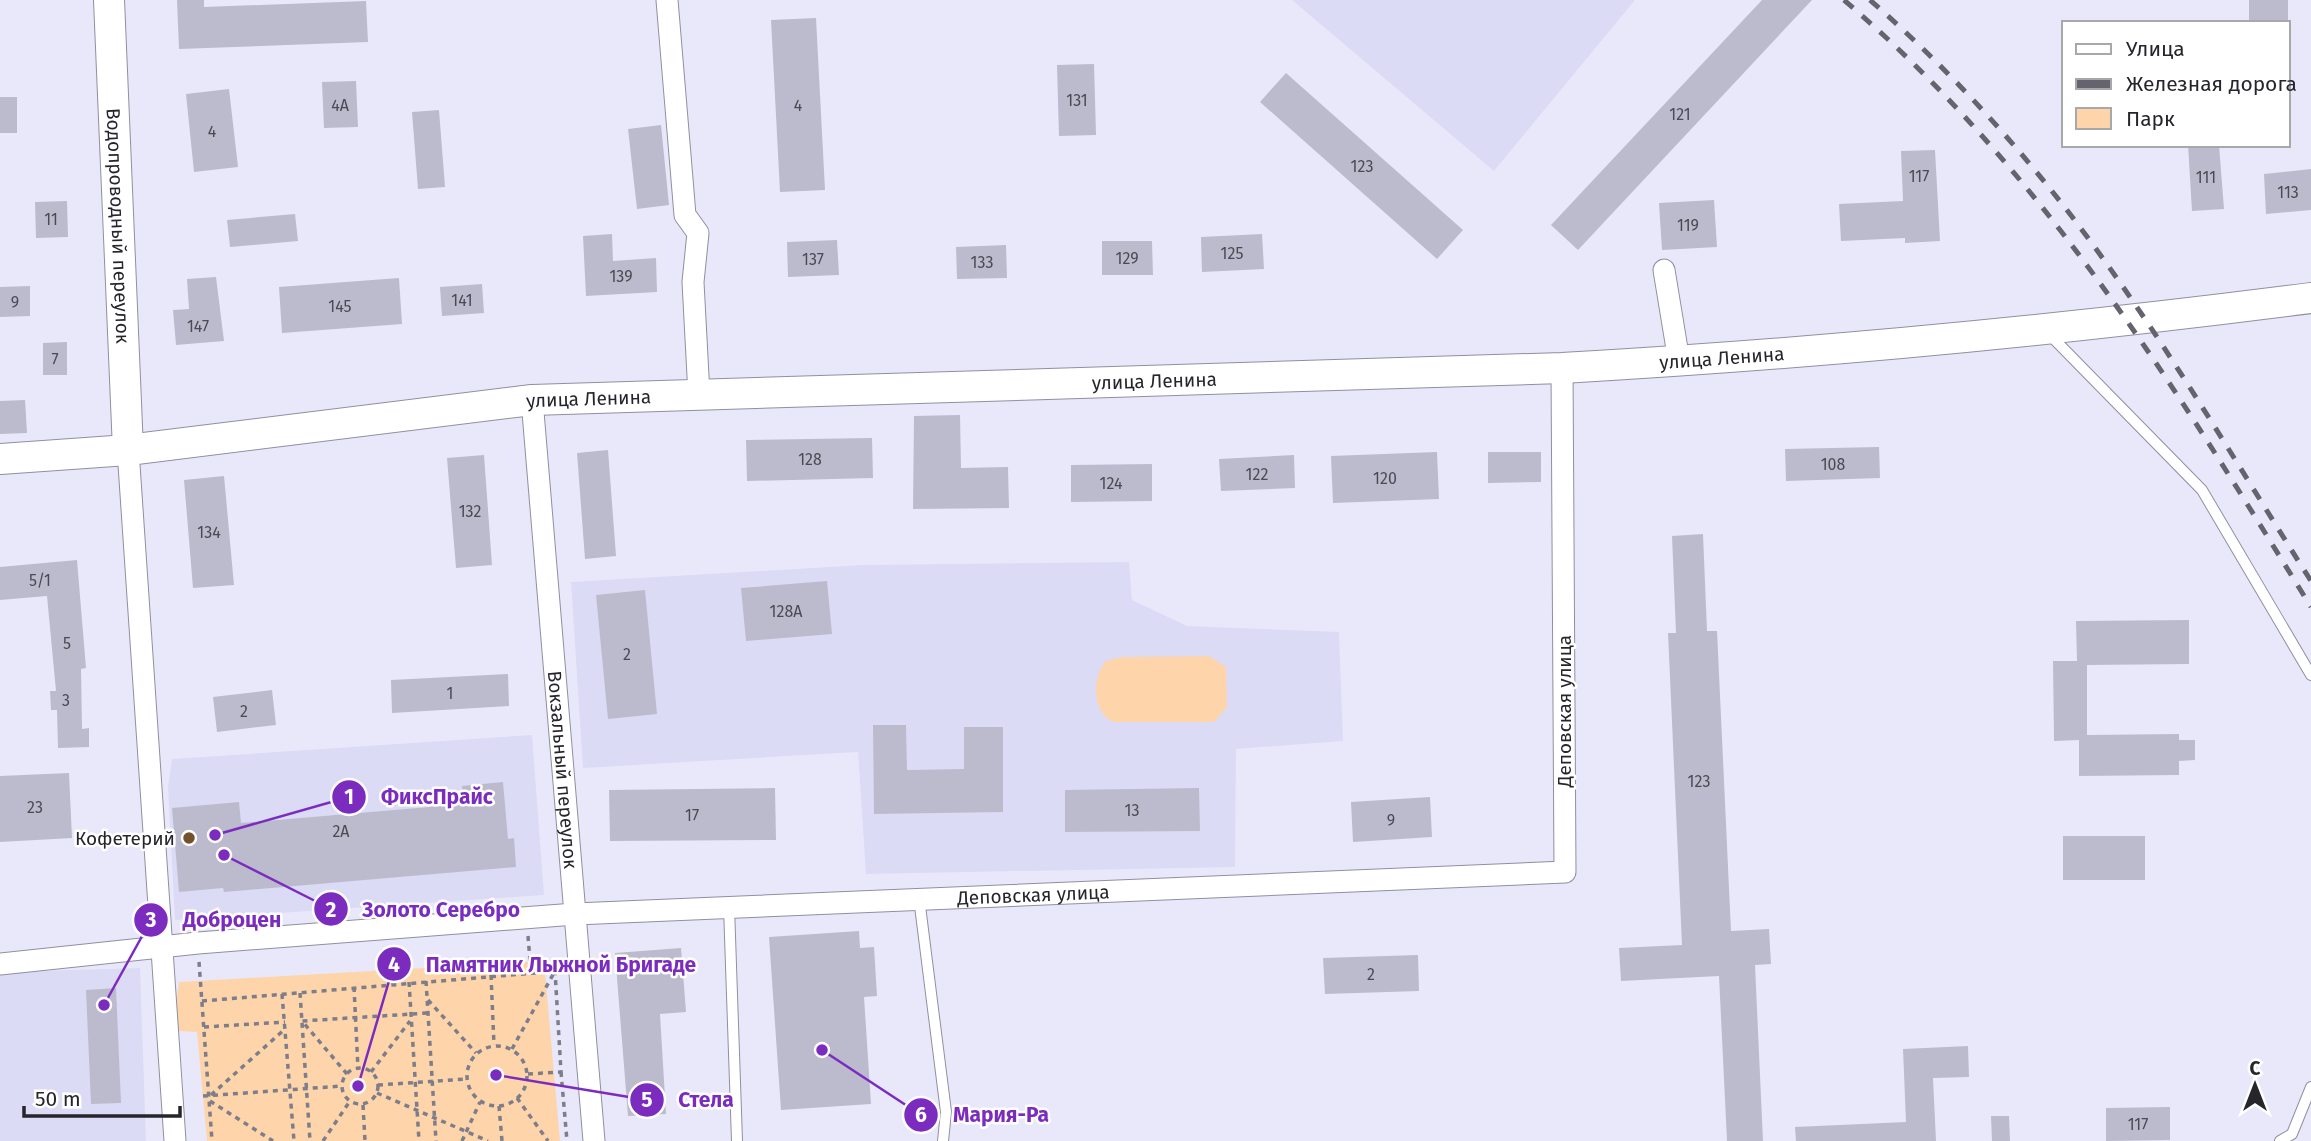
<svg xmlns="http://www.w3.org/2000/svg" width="2311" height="1141" font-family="'Fira Sans',sans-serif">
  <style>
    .built { fill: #dcdbf5 }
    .green { fill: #fed5ab }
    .building { fill: #bcbbcd }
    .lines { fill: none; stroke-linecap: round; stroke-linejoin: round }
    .service-casing { stroke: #908fa0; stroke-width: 12 }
    .minor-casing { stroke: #908fa0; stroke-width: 23 }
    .secondary-casing { stroke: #908fa0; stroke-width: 32 }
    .path { stroke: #7e7e8a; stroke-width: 3.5; stroke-dasharray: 5 5; stroke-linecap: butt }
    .service { stroke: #fff; stroke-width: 10 }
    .minor { stroke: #fff; stroke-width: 21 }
    .secondary { stroke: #fff; stroke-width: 30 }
    .rail { stroke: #64636e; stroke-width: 5; stroke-dasharray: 12 12; stroke-linecap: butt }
    .poi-dot { fill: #74512a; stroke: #fff; stroke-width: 2.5 }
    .labels { text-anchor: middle; stroke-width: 5; stroke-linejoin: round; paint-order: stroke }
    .number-label { font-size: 16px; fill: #4b4a54 }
    .street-label { font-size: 19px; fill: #25252b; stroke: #fff }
    .poi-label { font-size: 19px; fill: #25252b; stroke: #fff; text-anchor: end }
    .leader { fill: none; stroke: #7b2cbf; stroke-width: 2.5 }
    .callout-dot { fill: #7b2cbf; stroke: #fff; stroke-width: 2.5 }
    .mark-label { font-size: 21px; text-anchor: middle; font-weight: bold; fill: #fff }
    .callout-label { font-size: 21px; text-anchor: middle; font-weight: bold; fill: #7b2cbf; stroke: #fff; stroke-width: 5; stroke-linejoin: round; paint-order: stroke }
  </style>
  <rect width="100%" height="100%" fill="#e9e8fb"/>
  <g class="built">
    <path d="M1292 0H1635L1494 171Z"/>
    <path d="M1129 562 1132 600 1187 626 1339 632 1343 741 1236 749 1235 867 866 874 858 752 583 768 571 582 863 565Z"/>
    <path d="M532 735 544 895 175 920 168 787 172 759Z"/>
    <path d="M140 968 146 1141H0V972Z"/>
  </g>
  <g class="green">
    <path d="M1209 656 1226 667 1227 707 1214 722H1113C1092 712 1091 678 1106 661L1122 657Z"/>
    <path d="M544 961 560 1141H207L197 1032 177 1031 176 1002 179 982Z"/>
  </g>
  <g class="building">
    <path d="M177 0H204V7L366 1 368 42 179 49Z"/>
    <path d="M1762 0H1812L1578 250 1551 225Z"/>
    <rect x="2249" y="0" width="39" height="23"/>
    <path d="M816 18 825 190 780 192 771 20Z"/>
    <path d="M1094 64 1096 135 1059 136 1057 65Z"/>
    <path d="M1286 73 1463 230 1437 259 1260 102Z"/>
    <path d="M356 81 358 127 324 128 322 82Z"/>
    <path d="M229 89 238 167 194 172 186 94Z"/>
    <rect x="0" y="97" width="17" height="36"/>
    <path d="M439 110 445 187 418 189 412 112Z"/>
    <path d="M661 125 669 205 637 209 628 129Z"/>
    <path d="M2188 145H2219L2224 209 2192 211Z"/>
    <path d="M1935 150 1940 241 1905 243V238L1841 241 1839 204 1903 201 1901 151Z"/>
    <path d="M2311 169V210L2266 214 2264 174Z"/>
    <path d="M1714 200 1717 247 1662 250 1659 203Z"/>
    <path d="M67 201 68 237 36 238 35 202Z"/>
    <path d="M295 214 298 241 230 247 227 220Z"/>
    <path d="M612 234 613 261 656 258 657 292 586 296 583 236Z"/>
    <path d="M1262 234 1264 269 1202 272 1201 237Z"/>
    <path d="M837 240 839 275 788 277 787 242Z"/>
    <path d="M1102 241H1152L1153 275H1102Z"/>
    <path d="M1006 245 1007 278 957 279 956 247Z"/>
    <path d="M216 277 224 341 176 345 173 310 189 309 187 279Z"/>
    <path d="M399 278 402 324 282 333 279 287Z"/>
    <path d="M482 284 484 313 442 316 440 287Z"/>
    <path d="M30 286V316L0 317V287Z"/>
    <path d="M67 342V375H43V343Z"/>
    <path d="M25 400 27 433 0 434V401Z"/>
    <path d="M960 415 961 468 1008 467 1009 508 913 509 914 416Z"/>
    <path d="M872 438 873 478 747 481 746 440Z"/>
    <path d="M1879 447 1880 478 1786 481 1785 449Z"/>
    <path d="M608 450 616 556 585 559 577 453Z"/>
    <path d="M1437 452 1439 499 1333 503 1331 456Z"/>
    <path d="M1488 452H1541V482L1488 483Z"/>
    <path d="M484 455 492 565 456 568 447 458Z"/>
    <path d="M1294 455 1295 488 1221 491 1219 459Z"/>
    <path d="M1152 464V501L1071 502V465Z"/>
    <path d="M224 476 234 585 193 588 184 480Z"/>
    <path d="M1703 534 1707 631H1717L1731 931 1769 929 1771 964 1755 965 1763 1141H1727L1719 976 1621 981 1619 948 1682 945 1668 633H1676L1672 536Z"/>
    <path d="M77 560 86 668 81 669 82 729 89 728V747L58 748 57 710H51L50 691H56L47 596 0 600V567Z"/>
    <path d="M827 581 832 634 746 641 741 588Z"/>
    <path d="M645 590 657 714 608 719 596 595Z"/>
    <path d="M2189 620V664L2087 665V735L2179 734V740H2195V760L2179 761V775L2079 776V740L2054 741 2053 661H2077L2076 621Z"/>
    <path d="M508 674 509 706 392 713 391 680Z"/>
    <path d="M272 690 276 725 217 732 213 697Z"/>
    <path d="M873 725H906L907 770 964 769V727H1003V812L874 814Z"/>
    <path d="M69 773 72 838 0 842V776Z"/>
    <path d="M503 782 508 839 514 838 516 867 224 892 223 888 179 892 172 808 239 802 241 823 464 804 462 786Z"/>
    <path d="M775 788 776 840 610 841 609 790Z"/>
    <path d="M1199 788 1200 831 1065 832V790Z"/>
    <path d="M1430 797 1432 837 1353 842 1351 802Z"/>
    <rect x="2063" y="836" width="82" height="44"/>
    <path d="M859 931 860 948 874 947 877 996 864 997 871 1104 781 1110 769 937Z"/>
    <path d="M681 948 686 1012 660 1014 666 1114 628 1116 615 953Z"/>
    <path d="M1418 955 1419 991 1325 994 1323 958Z"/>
    <path d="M116 988 121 1103 91 1104 86 990Z"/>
    <path d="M1968 1046 1969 1077 1933 1078 1936 1141H1796L1795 1127 1906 1122 1903 1049Z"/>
    <path d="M2170 1107V1140L2106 1141V1108Z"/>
    <path d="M1991 1116H2009L2010 1141H1992Z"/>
  </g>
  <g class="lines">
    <g class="service-casing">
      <g id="service">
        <path d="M2049 334 2202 490 2311 675"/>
        <path d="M919 898 946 1112 943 1141"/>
        <path d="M729 907 737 1141"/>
        <path d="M2280 1141 2292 1134 2311 1087"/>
      </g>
    </g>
    <g class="minor-casing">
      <g id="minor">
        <path d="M667 0 685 215 698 233 693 282 699 395"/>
        <path d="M1664 270 1679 361"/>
        <path id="s1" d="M532 400 594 1141"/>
        <path d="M128 450 175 1141"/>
        <path id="s2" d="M0 964 198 943 575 914 1565 872 1562 368"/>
      </g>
    </g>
    <g class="secondary-casing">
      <g id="secondary">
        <path id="s3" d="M109 0 128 450"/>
        <path id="s4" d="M0 459 128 450 532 400 1562 368C1813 354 2062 330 2311 298"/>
      </g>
    </g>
    <g class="path">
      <path d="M528 936 531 973"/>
      <path d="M199 962 212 1141"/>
      <path d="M491 975 494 1045"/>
      <path d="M426 981 436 1141"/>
      <path d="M409 982 419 1141"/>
      <path d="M354 987 358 1069"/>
      <path d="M300 993 310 1141"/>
      <path d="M282 994 294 1141"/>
      <path d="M428 1000 476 1053"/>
      <path d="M202 1001 559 971"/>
      <path d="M204 1027 285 1022"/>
      <circle cx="497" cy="1076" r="30"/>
      <path d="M512 1049 555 971"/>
      <circle cx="360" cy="1086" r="18"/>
      <path d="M371 1072 410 1021"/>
      <path d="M561 1072 567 1141"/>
      <path d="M347 1074 302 1021 428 1013"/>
      <path d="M528 1074 561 1072 555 971"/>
      <path d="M378 1085 467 1079"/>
      <path d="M377 1093 488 1141"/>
      <path d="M211 1095 285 1029"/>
      <path d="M203 1096 342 1086"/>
      <path d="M517 1098 548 1141"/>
      <path d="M210 1101 273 1141"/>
      <path d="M363 1105 365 1141"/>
      <path d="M499 1106 502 1141"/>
      <path d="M323 1141 350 1101"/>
      <path d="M462 1141 480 1102"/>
    </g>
    <use href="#service" class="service"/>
    <use href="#minor" class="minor"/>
    <use href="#secondary" class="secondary"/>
    <g class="rail">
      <path d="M1844 0C2043 170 2175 387 2311 607"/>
      <path d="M1870 0C1957 76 2037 166 2104 260 2178 363 2243 474 2311 581"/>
    </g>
  </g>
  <circle class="poi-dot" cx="189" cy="838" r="7"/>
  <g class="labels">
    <g class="number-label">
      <text x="1077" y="106">131</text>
      <text x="340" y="111">4А</text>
      <text x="798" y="111">4</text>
      <text x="1680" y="120">121</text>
      <text x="212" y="137">4</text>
      <text x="1362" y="172">123</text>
      <text x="1919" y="182">117</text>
      <text x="2206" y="183">111</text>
      <text x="2288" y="198">113</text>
      <text x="51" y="225">11</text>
      <text x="1688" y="231">119</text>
      <text x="1232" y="259">125</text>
      <text x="1127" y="264">129</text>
      <text x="813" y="265">137</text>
      <text x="982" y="268">133</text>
      <text x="621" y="282">139</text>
      <text x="462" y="306">141</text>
      <text x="15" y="308">9</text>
      <text x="340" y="312">145</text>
      <text x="198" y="332">147</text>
      <text x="55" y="365">7</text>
      <text x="810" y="465">128</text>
      <text x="1833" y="470">108</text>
      <text x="1257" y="480">122</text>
      <text x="1385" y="484">120</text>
      <text x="1111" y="489">124</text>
      <text x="470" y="517">132</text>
      <text x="209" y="538">134</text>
      <text x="40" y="586">5/1</text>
      <text x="786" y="617">128А</text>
      <text x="67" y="649">5</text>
      <text x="627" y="660">2</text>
      <text x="450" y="699">1</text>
      <text x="66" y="706">3</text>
      <text x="244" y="717">2</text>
      <text x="1699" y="787">123</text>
      <text x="35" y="813">23</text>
      <text x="1132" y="816">13</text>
      <text x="692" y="821">17</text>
      <text x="1391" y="826">9</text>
      <text x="341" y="837">2А</text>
      <text x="1371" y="980">2</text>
      <text x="2138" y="1130">117</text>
    </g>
    <g class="street-label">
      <text dy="7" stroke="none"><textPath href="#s3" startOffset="226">Водопроводный переулок</textPath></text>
      <text dy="7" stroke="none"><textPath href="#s4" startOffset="1726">улица Ленина</textPath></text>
      <text dy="7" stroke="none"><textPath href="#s4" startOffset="1158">улица Ленина</textPath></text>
      <text dy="7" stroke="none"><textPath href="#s4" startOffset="592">улица Ленина</textPath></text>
      <text transform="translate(1564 711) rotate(-90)" y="7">Деповская улица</text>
      <text dy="7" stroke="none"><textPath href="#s1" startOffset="371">Вокзальный переулок</textPath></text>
      <text dy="7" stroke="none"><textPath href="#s2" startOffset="1036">Деповская улица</textPath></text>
    </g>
    <g class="poi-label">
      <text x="175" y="845">Кофетерий</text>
    </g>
  </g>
  <path class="leader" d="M215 835L349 797M224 855L331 909M104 1005L151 920M358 1086L394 964M496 1075L647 1100M822 1050L921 1115"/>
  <g class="callout-dot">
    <circle cx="215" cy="835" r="7"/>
    <circle cx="224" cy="855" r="7"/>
    <circle cx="104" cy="1005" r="7"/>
    <circle cx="358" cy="1086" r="7"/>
    <circle cx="496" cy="1075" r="7"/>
    <circle cx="822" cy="1050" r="7"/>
    <circle cx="349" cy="797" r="18"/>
    <circle cx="331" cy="909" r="18"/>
    <circle cx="151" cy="920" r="18"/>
    <circle cx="394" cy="964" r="18"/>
    <circle cx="647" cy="1100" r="18"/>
    <circle cx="921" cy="1115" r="18"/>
  </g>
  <g class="mark-label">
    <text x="349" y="804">1</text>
    <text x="331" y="917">2</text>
    <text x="151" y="927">3</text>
    <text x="394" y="972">4</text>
    <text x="647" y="1107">5</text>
    <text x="921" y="1122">6</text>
  </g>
  <g class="callout-label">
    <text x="437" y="804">ФиксПрайс</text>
    <text x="441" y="917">Золото Серебро</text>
    <text x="232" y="927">Доброцен</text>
    <text x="561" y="972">Памятник Лыжной Бригаде</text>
    <text x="706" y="1107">Стела</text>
    <text x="1001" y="1122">Мария-Ра</text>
  </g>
  <rect x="2062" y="21" width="228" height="126" fill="#ffffff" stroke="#a8a8aa" stroke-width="2"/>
  <rect x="2076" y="44" width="35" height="10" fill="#ffffff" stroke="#a8a8aa" stroke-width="2"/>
  <text x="2126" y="56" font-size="21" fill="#25252b">Улица</text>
  <rect x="2076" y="79" width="35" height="10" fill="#64636e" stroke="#a8a8aa" stroke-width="2"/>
  <text x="2126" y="91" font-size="21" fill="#25252b">Железная дорога</text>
  <rect x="2076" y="108" width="35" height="21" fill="#fed5ab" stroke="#a8a8aa" stroke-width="2"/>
  <text x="2126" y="126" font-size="21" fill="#25252b">Парк</text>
  <g transform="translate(2255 1085)" stroke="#ffffff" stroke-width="5" paint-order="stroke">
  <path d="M0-5L12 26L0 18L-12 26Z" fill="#25252b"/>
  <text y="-10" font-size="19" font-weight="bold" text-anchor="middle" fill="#25252b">С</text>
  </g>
  <path d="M24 1106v10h156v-10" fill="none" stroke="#25252b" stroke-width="3.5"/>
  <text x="35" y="1106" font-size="21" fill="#25252b" stroke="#ffffff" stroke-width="5" paint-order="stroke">50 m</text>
</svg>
